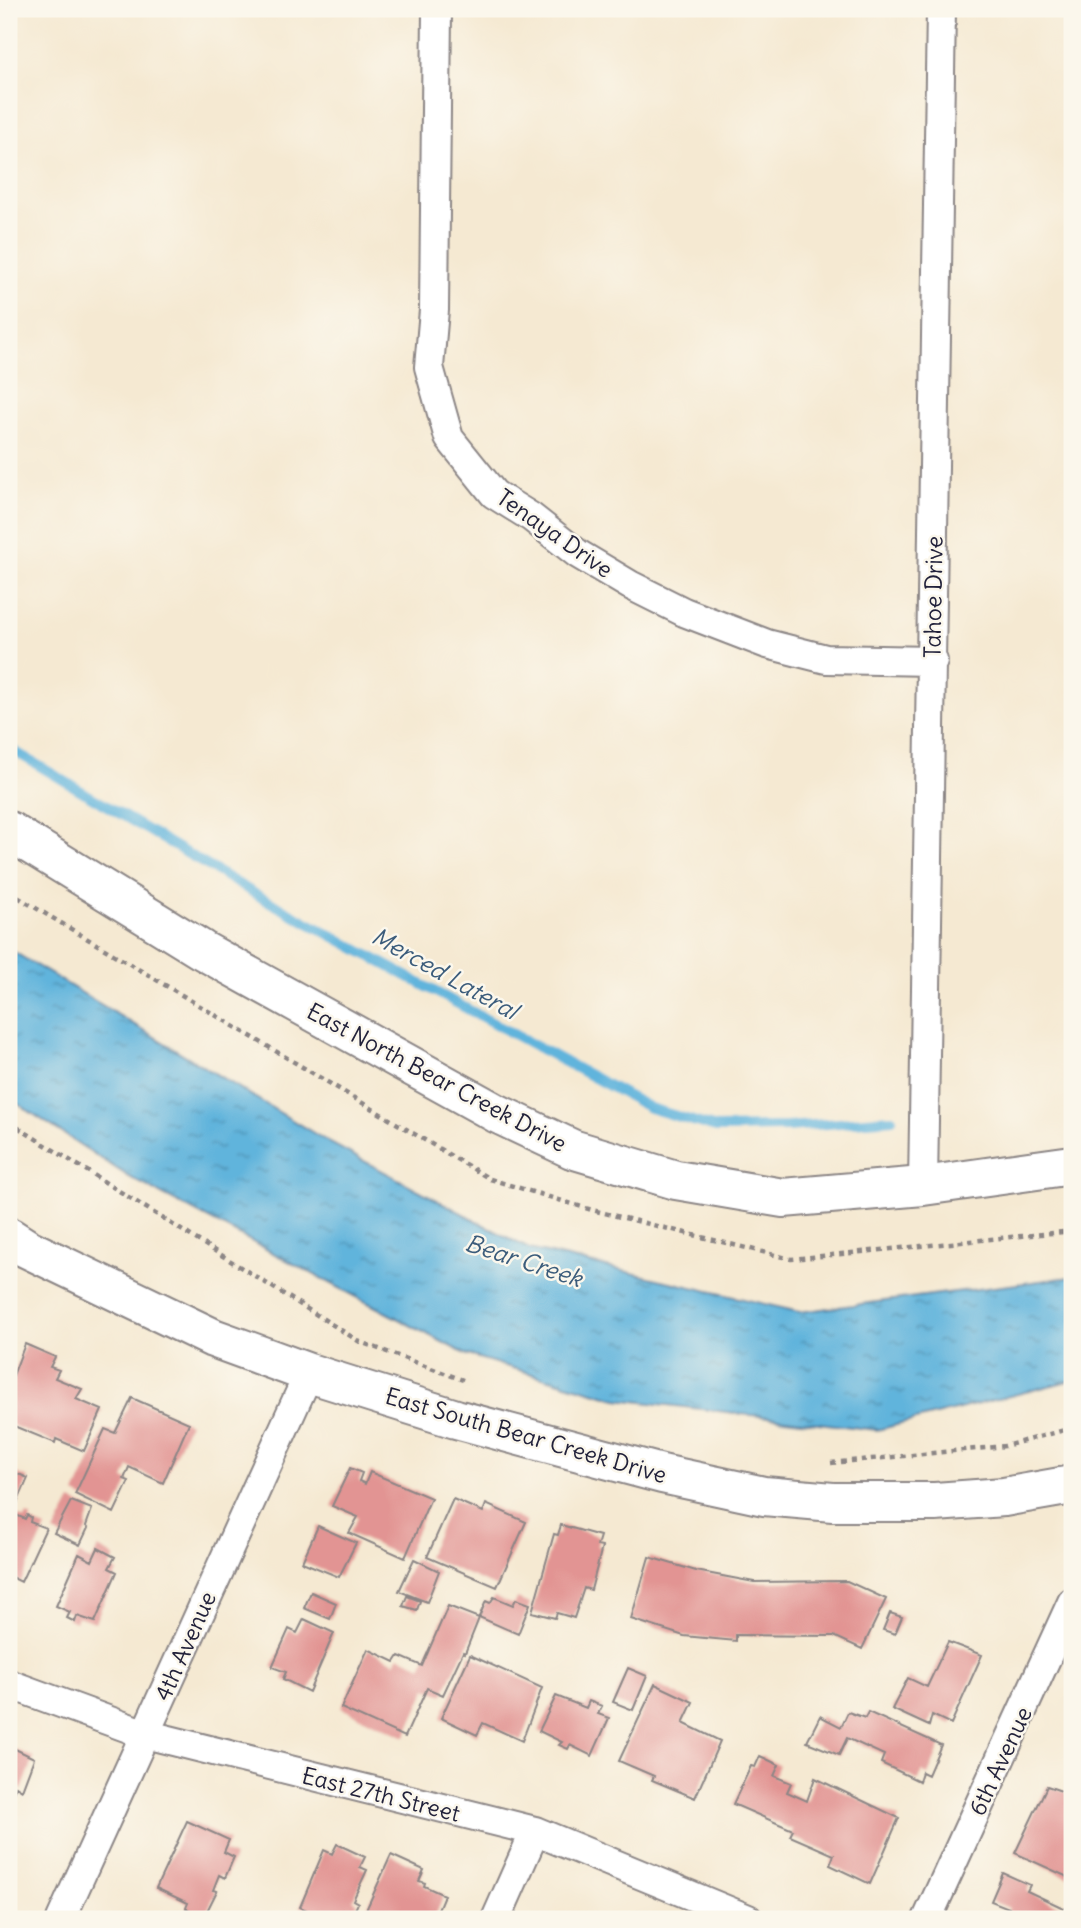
<svg xmlns="http://www.w3.org/2000/svg" width="1081" height="1928" viewBox="0 0 1081 1928" font-family="Delius,sans-serif">
  <defs>
    <pattern id="water-ripples" width="26" height="14" patternUnits="userSpaceOnUse" patternTransform="scale(1.75)"><rect width="26" height="14" fill="#60b4dc"/><path d="M2 4q2-2 4 0t4 0M15 11q2-2 4 0t4 0" fill="none" stroke="#4f92b4"/></pattern>
  </defs>
  <rect width="100%" height="100%" fill="#fbf7ec"/>
  <filter id="ink" filterUnits="userSpaceOnUse"><feTurbulence type="fractalNoise" baseFrequency=".0143" numOctaves="2"/><feDisplacementMap in="SourceGraphic" scale="14" xChannelSelector="R" yChannelSelector="G"/><feConvolveMatrix kernelMatrix="1 2 1 2 8 2 1 2 1" color-interpolation-filters="sRGB"/></filter>
  <filter id="wash" filterUnits="userSpaceOnUse"><feTurbulence type="fractalNoise" baseFrequency=".00686" numOctaves="4" result="noise"/><feDisplacementMap in="SourceGraphic" scale="28" xChannelSelector="R" yChannelSelector="G"/><feGaussianBlur stdDeviation="1.57" result="paint"/><feColorMatrix in="noise" values="0 0 0 0 0 0 0 0 0 0 0 0 0 0 0 0 0 1.4 0 .05"/><feComposite in="paint" operator="in"/></filter>
  <g filter="url(#wash)">
    <rect width="100%" height="100%" fill="#f5e9d2"/>
    <path fill="url(#water-ripples)" stroke="#416b8c" stroke-width="2" d="M9 949 330 1143 529 1249 799 1312 1072 1277V1380L877 1430 617 1399 465 1354 129 1177 9 1098Z"/>
    <g fill="none" stroke-linecap="round" stroke-linejoin="round">
      <path stroke="#60b4dc" stroke-width="10" d="M9 748 257 895 650 1108 716 1128 787 1127 892 1119"/>
    </g>
    <g id="blocks">
      <path fill="#e29493" d="M25 1344 55 1357 50 1367 59 1370 55 1378 82 1389 76 1399 102 1410 84 1451 56 1439 55 1443 9 1424V1386Z
        M132 1398 189 1423 163 1483 129 1467 124 1479 129 1481 114 1513 75 1494 105 1429 115 1433Z
        M350 1468 362 1473 359 1481 365 1484 370 1472 431 1498 405 1558 349 1533 358 1517 332 1506Z
        M9 1470 28 1478 15 1508 9 1505Z
        M453 1499 483 1512 486 1504 526 1522 497 1587 427 1557Z
        M71 1501 92 1509 86 1526 88 1528 80 1545 54 1533Z
        M9 1512 25 1519 27 1515 31 1517 30 1522 46 1528 21 1582 9 1576Z
        M561 1525 600 1536 597 1546 602 1547 591 1590 584 1588 574 1618 557 1613 555 1618 532 1612 554 1534 558 1535Z
        M318 1526 356 1543 339 1577 302 1562Z
        M98 1548 115 1557 109 1568 117 1572 95 1622 77 1616 75 1622 67 1618 70 1612 56 1606 79 1554 92 1561Z
        M649 1557 696 1571 754 1582 847 1581 886 1599 862 1649 834 1636 736 1635V1641L684 1636 631 1619Z
        M414 1559 439 1571 427 1602 399 1591Z
        M311 1592 336 1603 330 1619 304 1608Z
        M407 1596 420 1601 417 1610 403 1606Z
        M494 1597 513 1605 516 1599 530 1604 518 1634 479 1617 486 1601 490 1603Z
        M448 1606 479 1618 465 1653 463 1652 443 1695 427 1688 405 1737 341 1708 368 1649 395 1662 399 1656 422 1666Z
        M890 1613 902 1617 895 1634 883 1630Z
        M304 1619 334 1633 309 1692 283 1679 286 1672 272 1667 289 1629 297 1633Z
        M948 1642 982 1655 951 1724 932 1715 929 1726 892 1709 908 1678 927 1687Z
        M470 1655 542 1688 522 1741 483 1723 477 1735 441 1718Z
        M628 1668 647 1676 633 1710 613 1702Z
        M655 1684 693 1702 683 1723 720 1741 695 1798 652 1780 654 1776 619 1761Z
        M556 1696 586 1708 589 1701 602 1706 598 1714 609 1718 592 1756 570 1745 568 1749 559 1745 562 1742 539 1731Z
        M848 1712 865 1718 868 1712 941 1745 928 1775 922 1772 919 1781 881 1763 884 1755 847 1738 839 1755 807 1742 820 1716 841 1727Z
        M9 1746 34 1758 22 1790 16 1786 9 1802Z
        M760 1756 779 1765 774 1776 791 1783 787 1792 807 1801 815 1778 899 1818 870 1884 830 1865 834 1855 790 1836 793 1830 733 1804 751 1766 755 1767Z
        M1047 1786 1070 1794 1072 1789V1879L1015 1853Z
        M187 1821 229 1840 224 1852 234 1857 225 1878 219 1875 213 1890 217 1891 205 1915 214 1919H201L202 1917 186 1908 188 1903 156 1888Z
        M337 1844 365 1857 360 1867 367 1870 353 1900 358 1903 351 1919H325L300 1907 324 1850 332 1854Z
        M391 1855 424 1870 419 1881 425 1883 424 1886 444 1895 434 1919H362Z
        M1003 1873 1030 1885 1027 1891 1072 1912V1919L1029 1917 1028 1919H1004L1009 1908 991 1901Z"/>
    </g>
  </g>
  <g filter="url(#ink)">
    <use href="#blocks" fill-opacity="0" stroke="#8c8686" stroke-width="2"/>
    <g fill="none" stroke-linecap="round" stroke-linejoin="round">
      <defs>
        <path id="street" d="M437 9 434 310 429 367 449 438 494 494 531 517 578 554 630 585 684 612 767 644 826 659 933 661
          M923 1186 941 9
          M9 1684 145 1734 535 1831 748 1919
          M61 1919 309 1373
          M496 1919 535 1831
          M927 1919 1072 1602"/>
        <path id="secondary" d="M9 831 202 950 496 1113 572 1149 676 1180 783 1198 923 1186 1072 1165
          M9 1237 26 1248 213 1338 309 1373 456 1419 662 1474 764 1496 833 1502H935L1004 1497 1072 1485"/>
      </defs>
      <use href="#street" stroke="#8c8686" stroke-width="32"/>
      <use href="#secondary" stroke="#8c8686" stroke-width="42"/>
      <path stroke="#8c8686" stroke-width="4.5" stroke-dasharray="5 5" stroke-linecap="butt" d="M9 892 490 1179 592 1210 791 1259 1072 1231
        M9 1122 360 1342 463 1380
        M831 1463 1005 1446 1072 1428"/>
      <use href="#street" stroke="#fff" stroke-width="28"/>
      <use href="#secondary" stroke="#fff" stroke-width="38"/>
    </g>
  </g>
  <g text-anchor="middle" dominant-baseline="central" stroke-width="5" stroke-linejoin="round" paint-order="stroke">
    <g font-size="23" fill="#22223b" stroke="#fbf7ec">
      <text transform="translate(555 533) rotate(35)">Tenaya Drive</text>
      <text transform="translate(933 597) rotate(-89)">Tahoe Drive</text>
      <text transform="translate(437 1077) rotate(28)">East North Bear Creek Drive</text>
      <text transform="translate(526 1435) rotate(16)">East South Bear Creek Drive</text>
      <text transform="translate(185 1646) rotate(-66)">4th Avenue</text>
      <text transform="translate(1000 1761) rotate(-65)">6th Avenue</text>
      <text transform="translate(381 1794) rotate(14)">East 27th Street</text>
    </g>
    <g font-size="24" font-style="italic" fill="#3b5c7b" stroke="#fbf7ec">
      <text transform="translate(445 973) rotate(29)">Merced Lateral</text>
      <text transform="translate(524 1260) rotate(18)">Bear Creek</text>
    </g>
  </g>
  <rect width="1081" height="1928" fill="none" stroke="#fbf7ec" stroke-width="35"/>
</svg>
